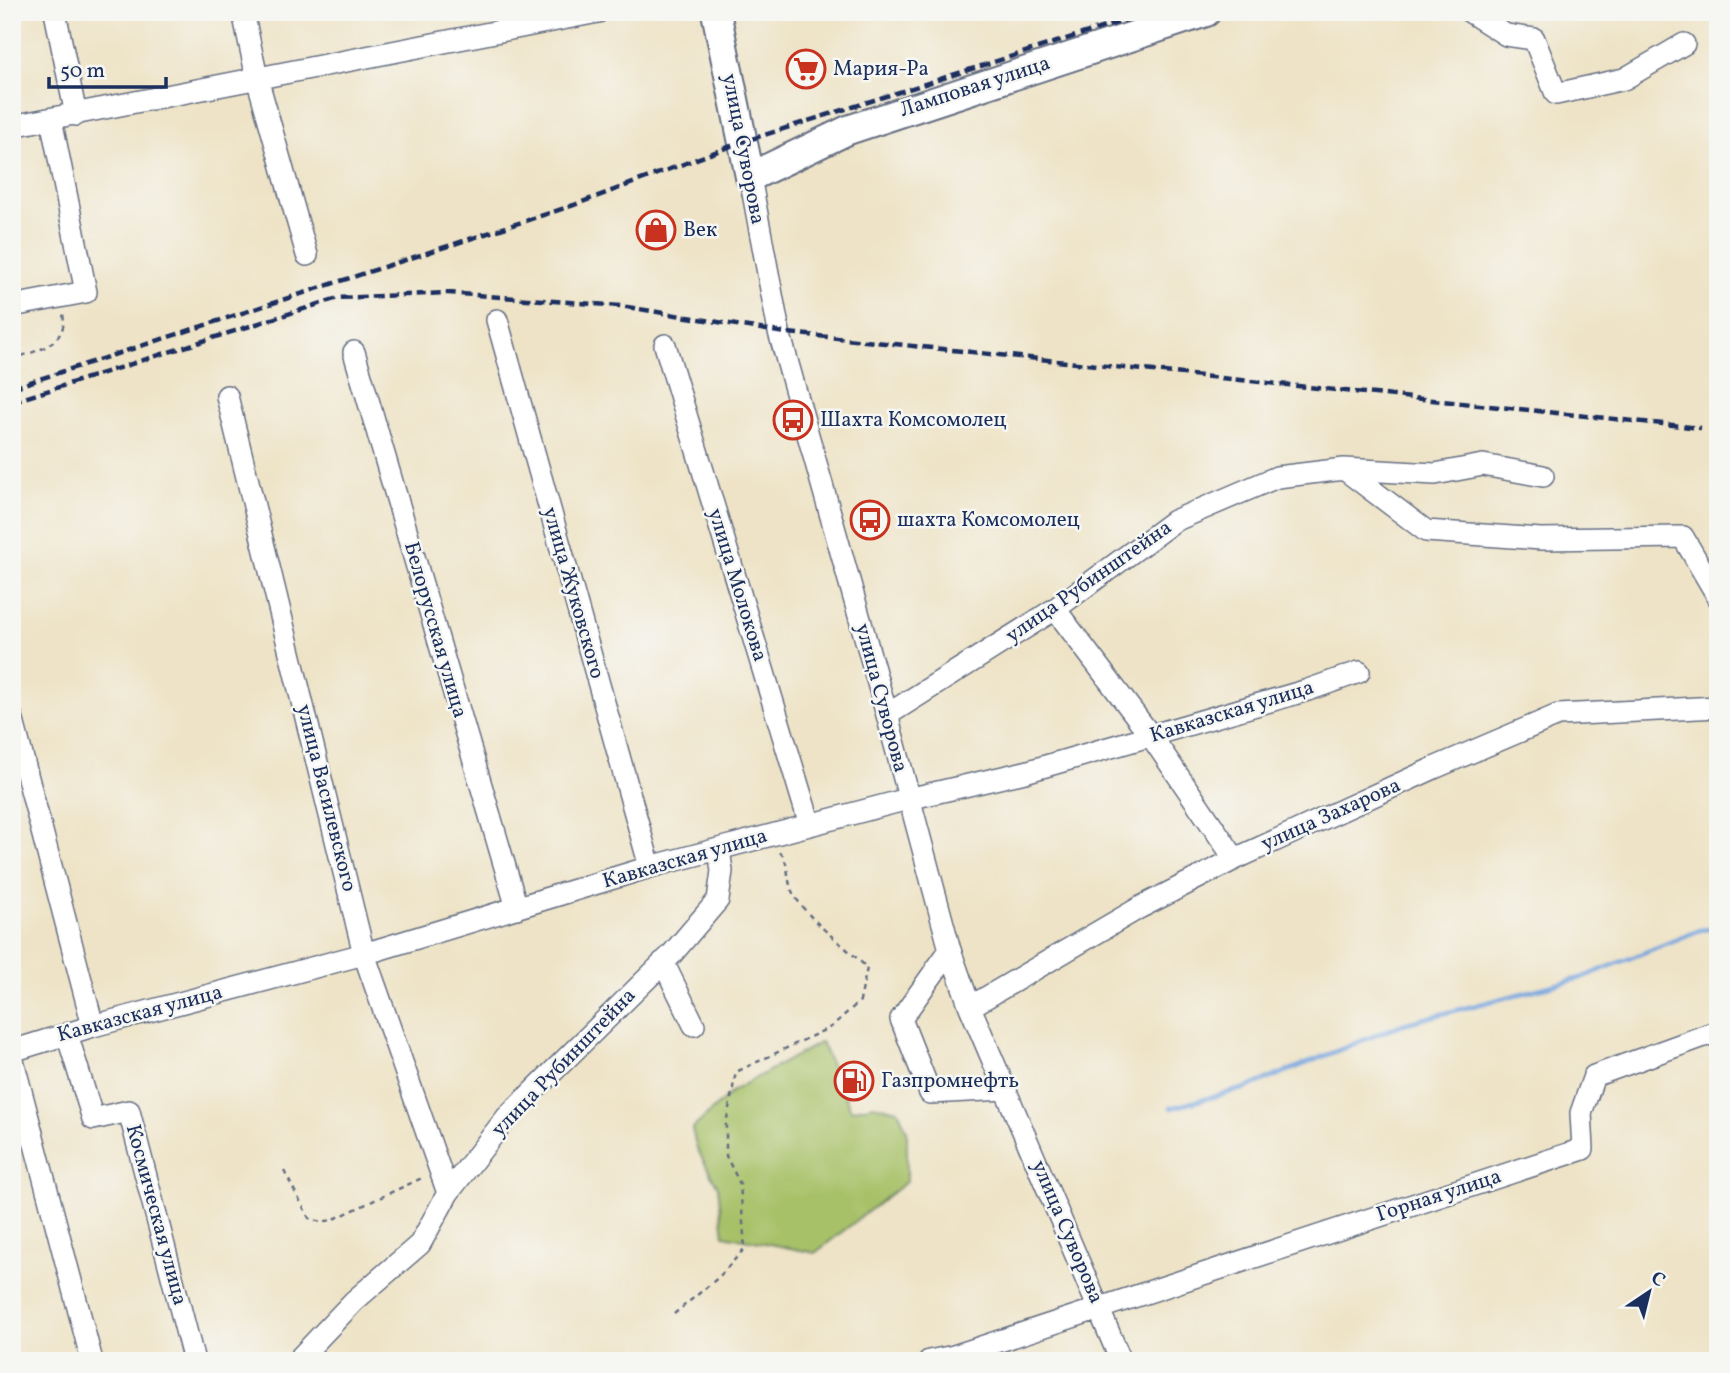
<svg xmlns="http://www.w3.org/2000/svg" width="1730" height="1373" viewBox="0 0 1730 1373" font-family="Vollkorn,serif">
  <rect width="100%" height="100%" fill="#f6f6f2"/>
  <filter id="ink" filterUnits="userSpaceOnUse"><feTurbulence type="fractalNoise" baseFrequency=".0143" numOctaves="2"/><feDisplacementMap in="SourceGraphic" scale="14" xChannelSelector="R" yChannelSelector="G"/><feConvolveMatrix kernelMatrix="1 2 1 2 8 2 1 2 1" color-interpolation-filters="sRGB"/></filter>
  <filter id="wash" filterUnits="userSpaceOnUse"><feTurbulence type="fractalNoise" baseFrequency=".00686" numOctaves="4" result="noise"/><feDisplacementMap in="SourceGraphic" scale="28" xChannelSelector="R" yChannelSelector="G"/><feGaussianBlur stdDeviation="1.57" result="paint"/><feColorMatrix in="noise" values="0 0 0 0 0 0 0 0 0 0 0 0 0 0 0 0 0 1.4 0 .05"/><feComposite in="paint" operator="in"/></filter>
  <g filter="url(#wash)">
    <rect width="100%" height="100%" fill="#eee3c6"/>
    <path fill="#a7c168" stroke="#617863" stroke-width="2" d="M821 1042 851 1110 873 1105 898 1110 907 1131V1181L815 1253 724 1235 718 1187 697 1149 692 1129 734 1090Z"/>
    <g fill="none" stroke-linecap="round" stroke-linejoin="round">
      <path stroke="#75a4de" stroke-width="4.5" d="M1171 1108 1246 1088 1403 1024 1581 978 1700 930 1718 928"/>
    </g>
  </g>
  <g filter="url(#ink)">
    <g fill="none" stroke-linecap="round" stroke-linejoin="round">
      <defs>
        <path id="minor" d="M55 12 76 115
          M243 12 257 78 307 255
          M1470 12 1506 35 1534 39 1556 94 1624 79 1684 44
          M12 126 598 12
          M750 177 779 332 887 715 950 950 970 1007 1121 1361
          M12 306 86 292 51 119
          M497 320 650 867
          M665 345 810 825
          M354 352 517 908
          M227 396 364 954 448 1193
          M1344 469 1426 531 1541 539 1683 537 1718 597
          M1055 609 1151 736 1235 859
          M887 715 1055 609 1174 521 1277 477 1344 469 1435 474 1483 465 1543 476
          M12 717 93 1026
          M950 950 901 1019 930 1093 1005 1089
          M663 962 694 1025
          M970 1007 1139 908 1235 859 1434 768 1558 715 1718 707
          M67 1034 93 1119 129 1111 194 1361
          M12 1051 93 1026 364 954 650 867 908 799 1025 772 1308 690 1359 672
          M12 1057 92 1361
          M297 1361 354 1301 420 1244 448 1193 507 1117 672 954 718 900 722 871 719 849
          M929 1361 954 1356 1583 1149 1581 1113 1594 1076 1718 1031"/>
        <path id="major" d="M716 12 750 177 848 130 1206 12"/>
      </defs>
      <use href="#minor" stroke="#656e82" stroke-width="24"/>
      <use href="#major" stroke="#656e82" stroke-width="32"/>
      <path stroke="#656e82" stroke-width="2.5" stroke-dasharray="5 5" stroke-linecap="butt" d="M12 358C34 353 69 344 63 314
        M284 1171 309 1218 321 1222 332 1220 424 1177
        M674 1314 719 1277 745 1248 740 1184 726 1156V1124L736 1072 831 1027 860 1001 867 968C844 944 810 923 793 893 786 880 790 863 780 852"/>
      <use href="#minor" stroke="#fff" stroke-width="21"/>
      <use href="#major" stroke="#fff" stroke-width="28"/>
      <path stroke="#1b2f5e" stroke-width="4.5" stroke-dasharray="10 5" stroke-linecap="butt" d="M12 388 574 205 742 142 1151 12
        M12 402 338 298 448 293 621 306 779 332 1701 428"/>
    </g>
  </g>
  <defs>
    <symbol id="supermarket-ring" viewBox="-11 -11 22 22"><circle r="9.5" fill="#f6f6f2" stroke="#c8321e" stroke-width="1.5"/><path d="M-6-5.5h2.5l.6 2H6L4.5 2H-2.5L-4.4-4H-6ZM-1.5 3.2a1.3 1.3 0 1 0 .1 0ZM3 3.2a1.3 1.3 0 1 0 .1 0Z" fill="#c8321e"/></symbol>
    <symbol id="shop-ring" viewBox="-11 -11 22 22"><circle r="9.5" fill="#f6f6f2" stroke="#c8321e" stroke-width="1.5"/><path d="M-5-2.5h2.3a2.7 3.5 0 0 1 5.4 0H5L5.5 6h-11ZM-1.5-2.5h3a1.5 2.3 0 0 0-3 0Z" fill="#c8321e"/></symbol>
    <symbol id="bus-ring" viewBox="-11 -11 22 22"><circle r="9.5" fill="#f6f6f2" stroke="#c8321e" stroke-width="1.5"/><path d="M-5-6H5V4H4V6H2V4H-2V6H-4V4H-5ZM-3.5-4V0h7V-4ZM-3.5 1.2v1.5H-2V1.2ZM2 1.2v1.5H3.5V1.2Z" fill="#c8321e"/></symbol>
    <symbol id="fuel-ring" viewBox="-11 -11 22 22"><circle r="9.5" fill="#f6f6f2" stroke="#c8321e" stroke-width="1.5"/><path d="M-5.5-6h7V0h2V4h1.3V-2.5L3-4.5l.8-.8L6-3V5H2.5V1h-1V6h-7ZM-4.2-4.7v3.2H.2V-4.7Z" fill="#c8321e"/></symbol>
  </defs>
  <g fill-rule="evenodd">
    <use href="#supermarket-ring" x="784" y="47" width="44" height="44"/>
    <use href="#shop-ring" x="634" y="208" width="44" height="44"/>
    <use href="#bus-ring" x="771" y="398" width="44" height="44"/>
    <use href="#bus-ring" x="848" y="498" width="44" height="44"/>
    <use href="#fuel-ring" x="832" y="1059" width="44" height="44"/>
  </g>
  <g text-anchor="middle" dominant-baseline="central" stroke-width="5" stroke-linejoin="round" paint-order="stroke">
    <g font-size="21" fill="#1b2f5e" stroke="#f6f6f2" text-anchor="start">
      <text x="833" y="69">Мария-Ра</text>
      <text x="683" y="230">Век</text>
      <text x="820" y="420">Шахта Комсомолец</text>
      <text x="897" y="520">шахта Комсомолец</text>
      <text x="881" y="1081">Газпромнефть</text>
    </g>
    <g font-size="21" fill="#1b2f5e" stroke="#f6f6f2">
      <text transform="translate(975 87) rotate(-18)">Ламповая улица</text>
      <text transform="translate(743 149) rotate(79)">улица Суворова</text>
      <text transform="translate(1089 582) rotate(-35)">улица Рубинштейна</text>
      <text transform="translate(737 585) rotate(73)">улица Молокова</text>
      <text transform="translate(573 593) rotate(74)">улица Жуковского</text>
      <text transform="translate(435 630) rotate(74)">Белорусская улица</text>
      <text transform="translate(881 698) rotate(75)">улица Суворова</text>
      <text transform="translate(1232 712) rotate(-17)">Кавказская улица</text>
      <text transform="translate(326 798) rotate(76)">улица Василевского</text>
      <text transform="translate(1331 815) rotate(-24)">улица Захарова</text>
      <text transform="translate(685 859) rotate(-16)">Кавказская улица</text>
      <text transform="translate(140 1014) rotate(-15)">Кавказская улица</text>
      <text transform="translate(564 1063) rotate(-46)">улица Рубинштейна</text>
      <text transform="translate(1439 1196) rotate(-18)">Горная улица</text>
      <text transform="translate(156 1215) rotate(75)">Космическая улица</text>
      <text transform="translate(1067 1232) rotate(67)">улица Суворова</text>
    </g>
  </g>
  <rect width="1730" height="1373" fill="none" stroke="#f6f6f2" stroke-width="42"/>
  <g transform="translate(1649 1292) rotate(35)" stroke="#f6f6f2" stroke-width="5" paint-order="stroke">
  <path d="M0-5L12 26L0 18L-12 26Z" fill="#1b2f5e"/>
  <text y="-10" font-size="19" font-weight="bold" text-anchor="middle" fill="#1b2f5e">С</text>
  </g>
  <path d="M49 77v10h117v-10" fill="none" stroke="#1b2f5e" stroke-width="3.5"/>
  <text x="60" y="77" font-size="21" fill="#1b2f5e" stroke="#f6f6f2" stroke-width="5" paint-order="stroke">50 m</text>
</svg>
